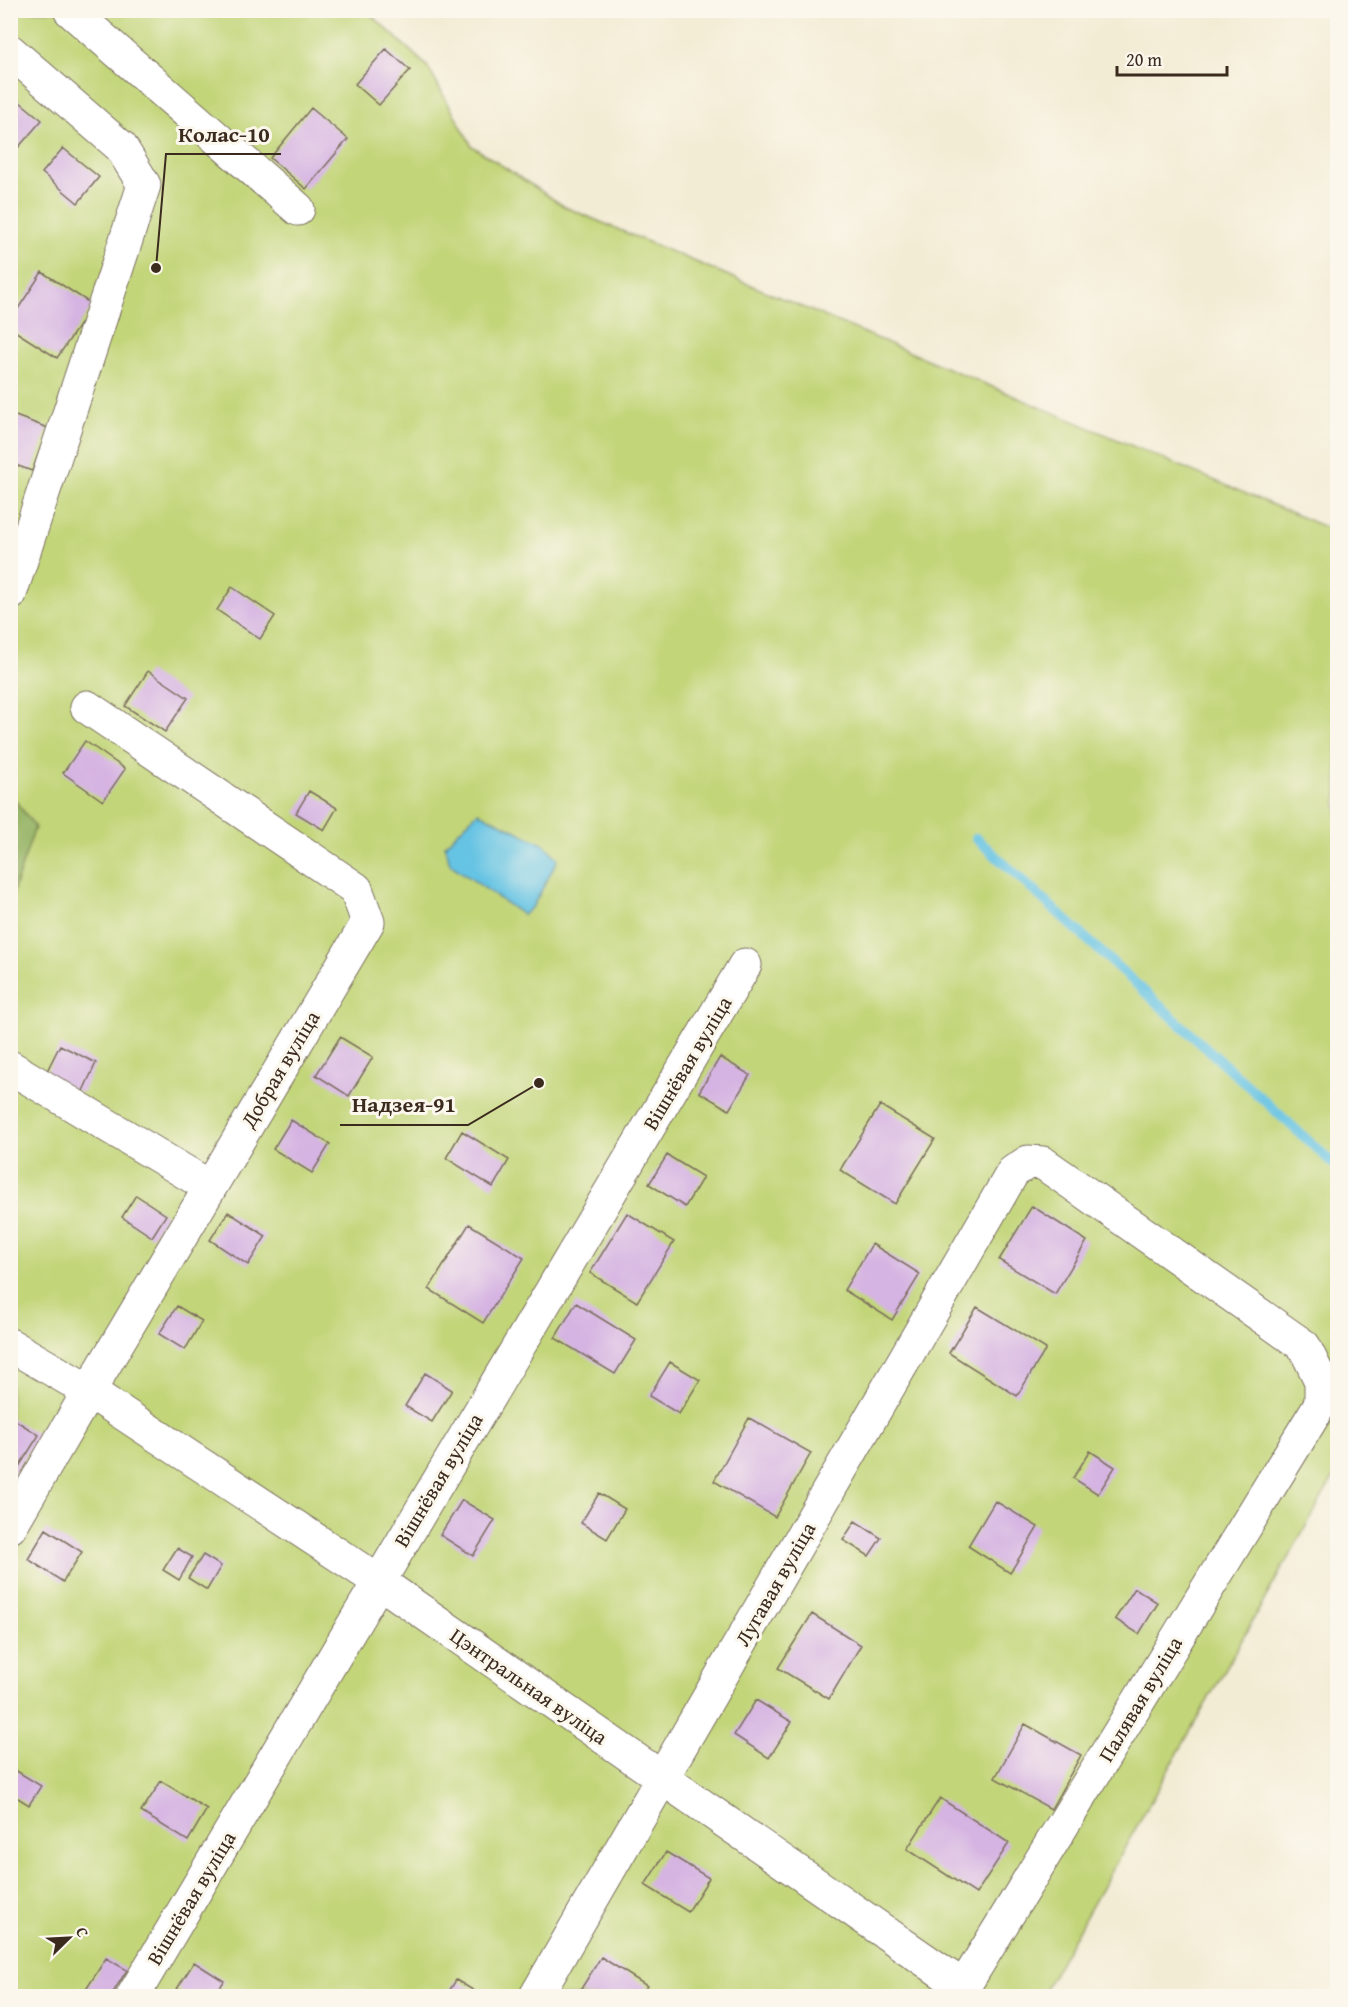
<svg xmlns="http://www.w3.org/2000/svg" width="1348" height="2007" viewBox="0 0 1348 2007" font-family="'Gentium Book Plus',serif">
  <rect width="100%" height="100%" fill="#fbf7ec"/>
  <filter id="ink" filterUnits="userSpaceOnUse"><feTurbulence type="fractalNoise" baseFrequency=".0167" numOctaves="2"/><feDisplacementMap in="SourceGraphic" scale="12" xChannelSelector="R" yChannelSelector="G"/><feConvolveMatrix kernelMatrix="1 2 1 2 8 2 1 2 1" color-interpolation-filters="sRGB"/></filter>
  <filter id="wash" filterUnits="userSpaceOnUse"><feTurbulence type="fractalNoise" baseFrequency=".008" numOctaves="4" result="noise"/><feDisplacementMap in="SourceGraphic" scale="24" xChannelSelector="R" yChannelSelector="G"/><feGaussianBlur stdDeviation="1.35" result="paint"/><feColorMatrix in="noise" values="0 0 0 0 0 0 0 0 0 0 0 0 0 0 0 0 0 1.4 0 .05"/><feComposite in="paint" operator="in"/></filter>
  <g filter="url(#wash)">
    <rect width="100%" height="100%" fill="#f3ecd5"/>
    <path fill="#c2d579" stroke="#7e804c" stroke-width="1.5" d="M11 11H367L427 66 472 146 565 207 1337 532V1471L1041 1996H11L10 898 35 827 11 795Z"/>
    <path fill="#99b669" stroke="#6a7044" stroke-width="1.5" d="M11 795 35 827 11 898Z"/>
    <path fill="#65c3e3" stroke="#507680" stroke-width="1.5" d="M478 812 545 845 558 859 533 906 523 915 450 864 445 845Z"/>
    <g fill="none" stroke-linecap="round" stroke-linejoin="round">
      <path stroke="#65c3e3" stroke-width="10" d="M976 838 1338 1168"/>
    </g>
    <g id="blocks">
      <path fill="#d5b3e2" d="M386 49 410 70 379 105 355 84Z
        M10 94 42 120 10 157Z
        M311 108 348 139 306 189 270 158Z
        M63 148 99 177 78 203 42 173Z
        M42 272 93 305 57 358 10 328V321Z
        M10 414 48 428 32 471 10 463Z
        M232 587 275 616 260 639 217 610Z
        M148 671 188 698 165 732 125 706Z
        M85 741 125 769 103 801 63 773Z
        M309 791 337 808 324 830 296 813Z
        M340 1037 373 1057 349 1096 316 1075Z
        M60 1045 96 1063 82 1093 45 1075Z
        M720 1057 750 1075 729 1110 699 1092Z
        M880 1105 935 1139 895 1204 840 1170Z
        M291 1120 330 1144 312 1173 273 1149Z
        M462 1131 509 1160 493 1187 446 1158Z
        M667 1155 703 1177 685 1207 649 1184Z
        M136 1195 166 1215 152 1237 122 1217Z
        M1032 1206 1087 1241 1055 1294 999 1260Z
        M228 1212 266 1236 248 1265 210 1240Z
        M627 1213 674 1242 637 1302 590 1273Z
        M469 1224 524 1258 483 1323 429 1289Z
        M872 1244 920 1274 892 1320 844 1290Z
        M576 1303 636 1340 615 1374 555 1338Z
        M177 1306 202 1321 185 1350 159 1334Z
        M977 1307 1046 1349 1017 1396 949 1353Z
        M670 1362 700 1380 679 1414 649 1396Z
        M425 1373 452 1390 432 1422 405 1406Z
        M10 1417 39 1435 10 1481Z
        M749 1418 811 1453 775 1517 714 1481Z
        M1090 1451 1115 1467 1098 1494 1073 1478Z
        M599 1493 625 1509 607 1539 581 1523Z
        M462 1500 495 1520 473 1556 440 1535Z
        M995 1501 1038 1527 1010 1573 968 1546Z
        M855 1521 881 1538 869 1556 843 1540Z
        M46 1529 82 1552 63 1582 28 1559Z
        M177 1548 192 1557 179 1580 163 1570Z
        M203 1555 221 1566 207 1590 188 1578Z
        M1135 1588 1158 1603 1139 1634 1115 1619Z
        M812 1614 861 1645 829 1699 778 1668Z
        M756 1700 792 1722 769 1758 734 1735Z
        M1025 1724 1081 1755 1051 1809 995 1778Z
        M15 1770 41 1786 29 1805 10 1793V1776Z
        M161 1781 207 1809 188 1841 141 1812Z
        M940 1798 1009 1843 976 1894 907 1849Z
        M666 1852 709 1878 688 1912 645 1885Z
        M601 1957 647 1986 641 1996H587L579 1992Z
        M106 1958 127 1970 111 1996H82Z
        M194 1962 224 1981 215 1996H189L177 1989Z
        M456 1980 483 1996H446Z"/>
    </g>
  </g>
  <g filter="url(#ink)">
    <use href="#blocks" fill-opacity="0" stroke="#7b6e5e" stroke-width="1.5"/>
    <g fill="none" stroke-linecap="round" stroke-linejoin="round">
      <defs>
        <path id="minor" d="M70 10 298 209
          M10 51 121 147 144 185 10 594
          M10 1067 210 1187
          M10 1345 89 1391 378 1581 964 1987
          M10 1527 89 1391 368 922 356 889 87 707
          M133 1996 745 965
          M536 1996 1013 1172 1028 1162 1043 1163 1304 1346 1321 1381V1403L958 1996"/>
      </defs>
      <use href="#minor" stroke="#7b6e5e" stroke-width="35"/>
      <use href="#minor" stroke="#fff" stroke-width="33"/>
    </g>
  </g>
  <g text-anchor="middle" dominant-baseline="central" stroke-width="6" stroke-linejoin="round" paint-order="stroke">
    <g font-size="21" fill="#3b2a1e" stroke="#fbf7ec">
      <text transform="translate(687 1063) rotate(-59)">Вішнёвая вуліца</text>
      <text transform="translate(280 1069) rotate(-59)">Добрая вуліца</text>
      <text transform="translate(438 1480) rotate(-59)">Вішнёвая вуліца</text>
      <text transform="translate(775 1584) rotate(-60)">Лугавая вуліца</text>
      <text transform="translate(529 1686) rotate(35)">Цэнтральная вуліца</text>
      <text transform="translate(1140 1699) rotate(-59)">Палявая вуліца</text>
      <text transform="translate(191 1898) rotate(-59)">Вішнёвая вуліца</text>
    </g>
  </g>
  <path fill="none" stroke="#3b2a1e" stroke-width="2" d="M156 268L166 154H281M539 1083L468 1125H340"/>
  <g fill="#3b2a1e" stroke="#fbf7ec" stroke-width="2">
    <circle cx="156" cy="268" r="6"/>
    <circle cx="539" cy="1083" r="6"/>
  </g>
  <g font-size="22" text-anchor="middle" font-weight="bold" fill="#3b2a1e" stroke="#fbf7ec" stroke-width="6" stroke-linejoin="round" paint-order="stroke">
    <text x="224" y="142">Колас-10</text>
    <text x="404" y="1112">Надзея-91</text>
  </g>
  <rect width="1348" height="2007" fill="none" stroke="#fbf7ec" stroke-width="36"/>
  <g transform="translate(69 1938) rotate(66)" stroke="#fbf7ec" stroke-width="4.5" paint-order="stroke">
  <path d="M0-4.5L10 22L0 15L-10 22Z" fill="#3b2a1e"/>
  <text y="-9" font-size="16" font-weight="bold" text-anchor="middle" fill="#3b2a1e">С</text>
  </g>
  <path d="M1117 66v9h110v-9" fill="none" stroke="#3b2a1e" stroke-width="3"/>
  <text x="1126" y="66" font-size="18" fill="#3b2a1e" stroke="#fbf7ec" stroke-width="4.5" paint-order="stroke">20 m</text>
</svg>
